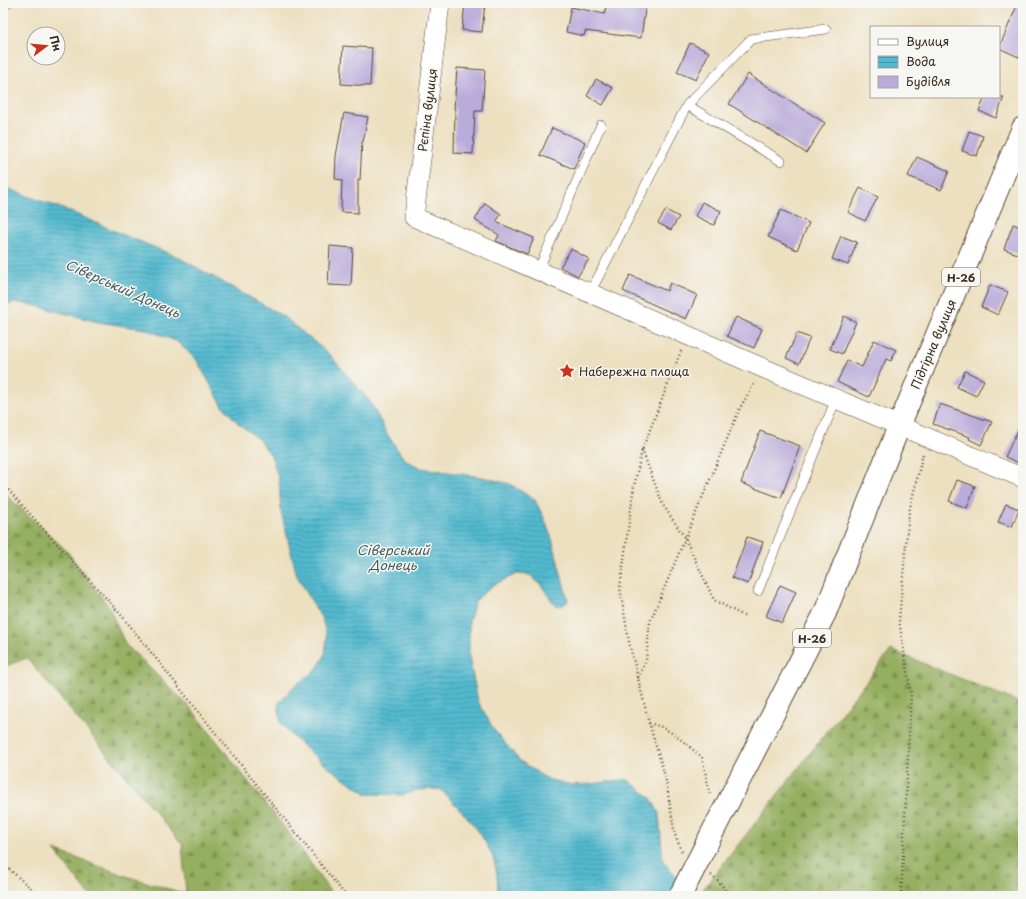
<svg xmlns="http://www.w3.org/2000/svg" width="1026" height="899" viewBox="0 0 1026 899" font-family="'Playpen Sans',sans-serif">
  <defs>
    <pattern id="forest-firs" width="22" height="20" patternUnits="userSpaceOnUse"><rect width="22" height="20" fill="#95af60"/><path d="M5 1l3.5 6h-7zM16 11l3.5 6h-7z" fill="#7b8f4f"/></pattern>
    <pattern id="water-rules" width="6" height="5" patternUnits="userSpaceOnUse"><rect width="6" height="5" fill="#52bad0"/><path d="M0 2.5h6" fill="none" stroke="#4597a8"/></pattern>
  </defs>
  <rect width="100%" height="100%" fill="#f6f6f2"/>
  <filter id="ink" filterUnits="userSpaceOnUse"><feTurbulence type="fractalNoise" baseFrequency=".025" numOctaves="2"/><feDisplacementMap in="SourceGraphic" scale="8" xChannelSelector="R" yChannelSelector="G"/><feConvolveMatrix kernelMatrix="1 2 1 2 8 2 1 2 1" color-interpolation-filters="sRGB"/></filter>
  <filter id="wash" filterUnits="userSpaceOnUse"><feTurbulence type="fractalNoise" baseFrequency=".012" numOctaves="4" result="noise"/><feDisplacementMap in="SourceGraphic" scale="16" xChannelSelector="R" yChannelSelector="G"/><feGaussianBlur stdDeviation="0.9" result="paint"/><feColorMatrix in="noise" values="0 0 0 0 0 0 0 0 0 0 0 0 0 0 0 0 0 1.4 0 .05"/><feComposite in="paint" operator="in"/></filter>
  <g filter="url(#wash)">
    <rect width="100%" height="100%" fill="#ede0c0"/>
    <path fill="url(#forest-firs)" stroke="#686c3f" d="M3 3H15L3 15Z
      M3 492 66 550 109 607 125 644 190 707 299 846 333 896H90L54 850 129 877 186 894 182 844 27 658 3 667Z
      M891 650 1023 704V896H698Z"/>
    <path fill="url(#water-rules)" stroke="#467277" d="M3 187 69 211 117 232 178 257 283 316 330 355 371 403 387 434 404 459 421 468 482 477 510 484 535 500 544 518 553 542 568 601 562 606 555 605 541 585 530 575 517 574 493 585 475 601 469 622V657L478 701 494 730 520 761 547 779 572 785 593 784 627 779 651 798 659 813 663 861 694 896H498C498 881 497 865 490 851 479 827 458 807 440 789L417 790 402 795 367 794 329 768 294 738 281 723 278 704 293 687 316 670 325 655 327 637 322 619 297 576 281 512 279 480 271 455 258 439 238 423 222 405 196 359 176 341 145 329 98 322 33 305 14 302 3 308Z"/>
    <g id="blocks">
      <path fill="#b9abda" d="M465 3H485L482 32 462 30Z
        M606 3H646L641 38 585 31 584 36 566 32 571 7 605 14Z
        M1018 3H1023V59L999 48Z
        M690 43 709 52 696 80 677 72Z
        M343 46 372 48 370 86 341 84Z
        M457 68 485 70 482 111H475L473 154 454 153 455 109H454Z
        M748 74 825 123 806 153 729 104Z
        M596 79 613 88 603 105 587 96Z
        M985 97H1004L996 118 979 111Z
        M344 113 368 117 363 142H362L360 180H358V213L341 212 342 180 335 179 336 156Z
        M552 128 585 142 574 169 540 155Z
        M969 131 983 136 977 156 962 151Z
        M917 157 949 171 941 190 908 176Z
        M860 188 878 197 865 221 848 212Z
        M702 202 721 211 714 225 695 216Z
        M485 203 501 214 496 222 534 238 527 254 496 241 499 235 475 220Z
        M666 210 679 217 671 230 658 223Z
        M781 210 809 223 797 250 768 237Z
        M1013 224 1023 228V256L1004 249Z
        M841 236 857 242 848 265 832 259Z
        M330 246 353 248 351 286 328 285Z
        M571 249 589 259 578 276 560 267Z
        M630 275 667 291 670 283 697 295 686 319 623 291Z
        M990 285 1008 292 998 315 981 307Z
        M844 316 856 322 842 354 830 349Z
        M736 317 762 329 754 348 727 336Z
        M797 333 810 338 799 364 786 358Z
        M874 340 896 350 891 361 886 359 869 397 837 382 847 361 862 367Z
        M965 371 984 380 976 396 957 387Z
        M940 404 992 422 981 445 969 439 970 437 933 424Z
        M1023 419V465L1005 457Z
        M760 431 800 446 781 498 741 483Z
        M957 480 975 486 967 508 949 501Z
        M1006 504 1019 509 1012 527 998 522Z
        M747 537 763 542 748 584 732 578Z
        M780 585 796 592 782 623 766 616Z"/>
    </g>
  </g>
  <g filter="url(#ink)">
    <use href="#blocks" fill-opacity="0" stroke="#564536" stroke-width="1"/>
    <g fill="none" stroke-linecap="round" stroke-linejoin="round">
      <defs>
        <path id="lane" d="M687 105 781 161
          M538 271 601 125
          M590 293 687 105 751 39 826 29
          M758 591 836 399"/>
        <path id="street" d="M440 3 414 217 763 368 1023 478"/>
        <path id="primary" d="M707 843 825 613 899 426 1023 128"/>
      </defs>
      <use href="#lane" stroke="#564536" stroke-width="10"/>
      <use href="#street" stroke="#564536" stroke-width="20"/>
      <use href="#primary" stroke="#564536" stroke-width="24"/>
      <path stroke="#564536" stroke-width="2.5" stroke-dasharray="1 3" stroke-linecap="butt" d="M681 351 642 450 634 486 620 588 629 642 649 723 665 776 675 835 682 852
        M642 450 663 505 685 538 714 600 744 616
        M3 484 122 616 346 896
        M638 678 646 660 650 622 740 408 755 382
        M649 723 662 727 675 735 702 757 710 794
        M3 864 40 896
        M711 875 719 881 729 896
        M901 896 911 695 899 620 909 512 923 454"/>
      <use href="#lane" stroke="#fff" stroke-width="9"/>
      <use href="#street" stroke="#fff" stroke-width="19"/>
      <use href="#primary" stroke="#fff" stroke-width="22"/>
      <defs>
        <path id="primary-bridge" d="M680 896 707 843"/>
      </defs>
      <use href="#primary-bridge" stroke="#564536" stroke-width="24" stroke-linecap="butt"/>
      <use href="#primary-bridge" stroke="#fff" stroke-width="22"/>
    </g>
  </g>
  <defs>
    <symbol id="sight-bare" viewBox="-9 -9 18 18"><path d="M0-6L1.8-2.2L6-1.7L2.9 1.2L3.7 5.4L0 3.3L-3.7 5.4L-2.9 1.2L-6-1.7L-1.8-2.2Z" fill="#c8321e" stroke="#f6f6f2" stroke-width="2.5" paint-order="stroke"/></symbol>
  </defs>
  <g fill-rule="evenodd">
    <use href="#sight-bare" x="556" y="360" width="22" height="22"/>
  </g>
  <g text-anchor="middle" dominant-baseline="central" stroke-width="3" stroke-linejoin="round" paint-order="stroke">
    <g fill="#f6f6f2" stroke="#73675e" stroke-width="1">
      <rect x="942" y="268" width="38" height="18" rx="3"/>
      <rect x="793" y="629" width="38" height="18" rx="3"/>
    </g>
    <g font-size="11" font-weight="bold" fill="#3b2a1e">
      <text x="961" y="277">Н-26</text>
      <text x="812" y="638">Н-26</text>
    </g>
    <g font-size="12" fill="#3b2a1e" stroke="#f6f6f2">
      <text transform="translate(427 110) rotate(-83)">Рєпіна вулиця</text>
      <text transform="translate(933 344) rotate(-67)">Підгірна вулиця</text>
    </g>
    <g font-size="12" fill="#3b2a1e" stroke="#f6f6f2" text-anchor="start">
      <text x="579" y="371">Набережна площа</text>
    </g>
    <g font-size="13" font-style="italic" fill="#435c5c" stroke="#f6f6f2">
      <text transform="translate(123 288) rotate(24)">Сіверський Донець</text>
      <text x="393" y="549">Сіверський<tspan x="393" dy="15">Донець</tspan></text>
    </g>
  </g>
  <rect width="1026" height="899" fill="none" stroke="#f6f6f2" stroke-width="16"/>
  <rect x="870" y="26" width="130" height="72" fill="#f6f6f2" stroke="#aba49d"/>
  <rect x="878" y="39" width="20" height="6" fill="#ffffff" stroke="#aba49d"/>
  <text x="906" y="46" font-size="12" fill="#3b2a1e">Вулиця</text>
  <rect x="878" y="56" width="20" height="12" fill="url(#water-rules)" stroke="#aba49d"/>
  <text x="906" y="66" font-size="12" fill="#3b2a1e">Вода</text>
  <rect x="878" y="76" width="20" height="12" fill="#b9abda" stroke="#aba49d"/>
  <text x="906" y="86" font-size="12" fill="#3b2a1e">Будівля</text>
  <g transform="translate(46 46) rotate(74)"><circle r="19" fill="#f6f6f2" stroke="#aba49d"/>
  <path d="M0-3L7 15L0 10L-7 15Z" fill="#c8321e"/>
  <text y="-6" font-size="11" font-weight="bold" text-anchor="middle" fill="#3b2a1e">Пн</text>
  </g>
</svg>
